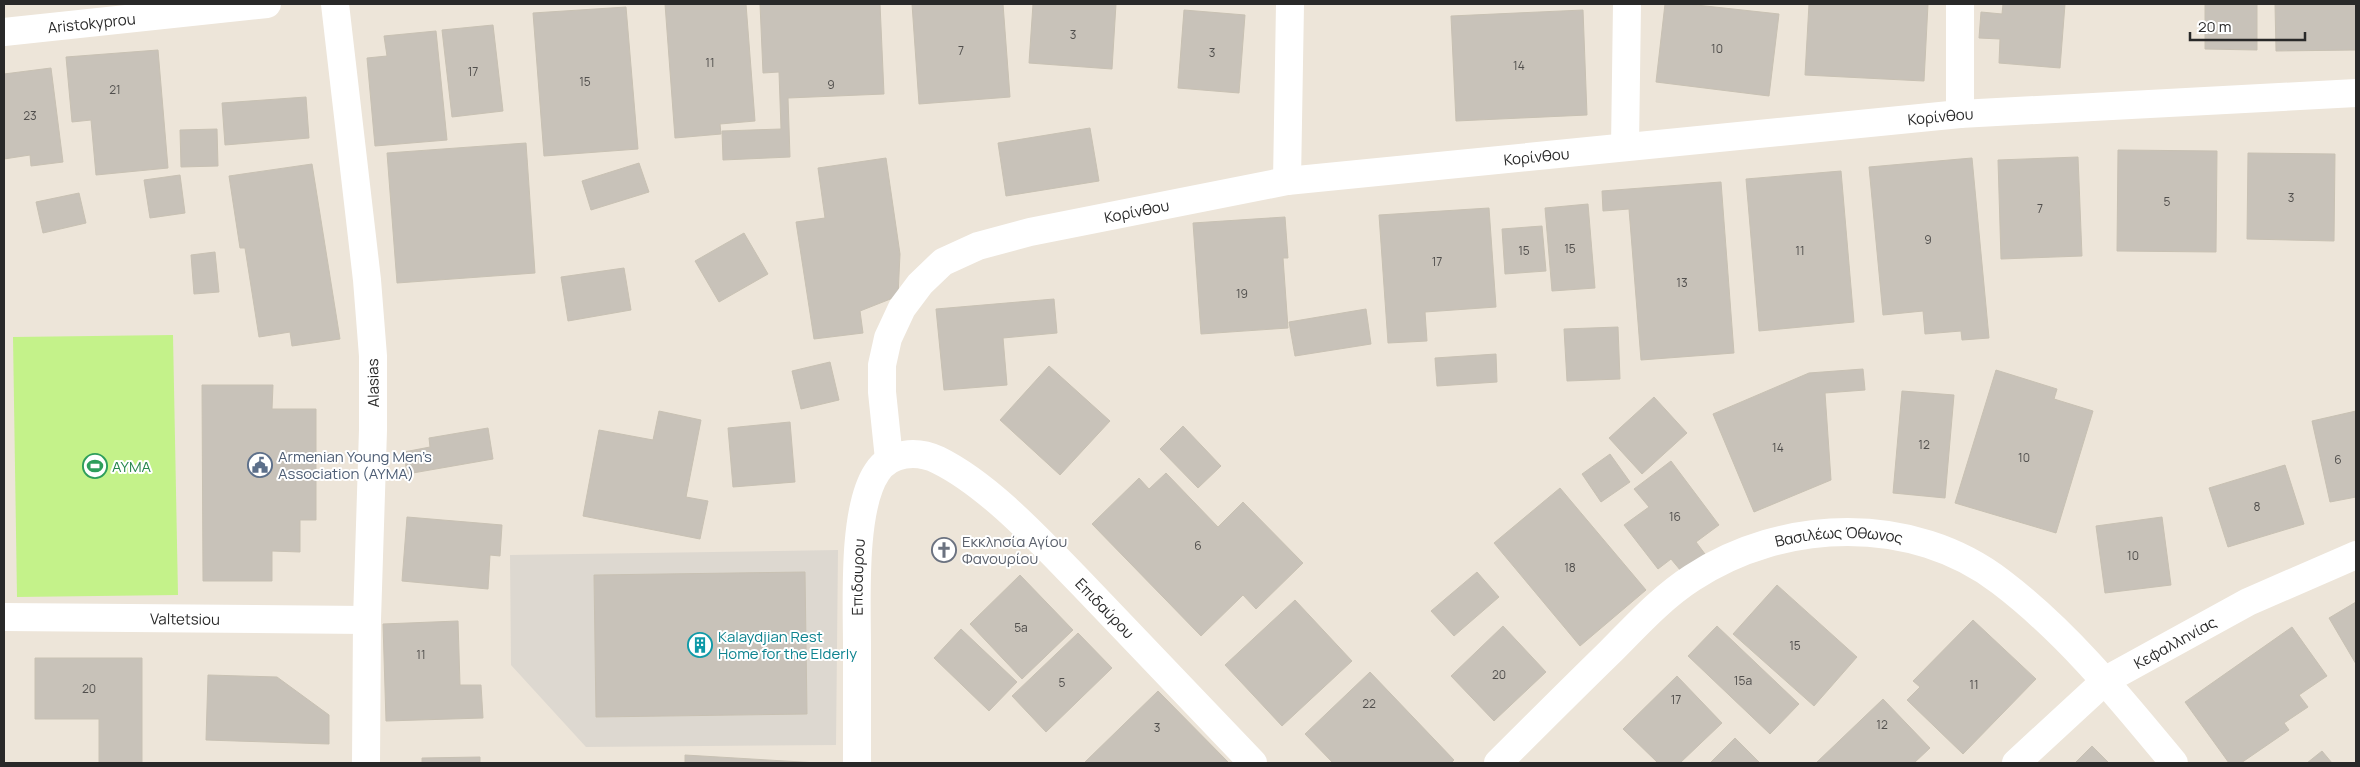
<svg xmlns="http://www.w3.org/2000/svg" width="2360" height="767" viewBox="0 0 2360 767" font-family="Manrope,sans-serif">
  <rect width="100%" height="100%" fill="#ede5d9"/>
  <path fill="#c4f28a" d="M173 335 178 595 17 597 13 337Z"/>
  <path fill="#ddd8d0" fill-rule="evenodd" d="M838 550 836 745 586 747 511 665 510 555ZM804 573 596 717 594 575Z"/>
  <path fill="#c8c2b9" stroke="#c8c1b3" d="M665 4H746L755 121 720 124 721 134 675 138Z
    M760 4H880L884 94 788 98 790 157 723 160 722 131 781 129 779 72 763 73Z
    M912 4H1003L1010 97 919 104Z
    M1033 4H1116L1112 69 1029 63Z
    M1665 4H1687L1779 14 1769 96 1656 82Z
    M1809 4H1928L1924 81 1805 75Z
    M2003 4H2065L2060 68 1999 63 2000 39 1979 38 1981 12 2002 14Z
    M2205 4H2257V50L2205 49Z
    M2275 4H2356V50L2276 51Z
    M626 7 638 149 544 156 533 13Z
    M1184 10 1245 15 1239 93 1178 88Z
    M1583 10 1587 115 1456 121 1451 16Z
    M493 25 503 111 452 117 442 30Z
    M436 31 447 140 375 146 367 58 387 56 384 36Z
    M158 50 168 168 96 175 91 120 72 122 66 57Z
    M51 68 63 162 31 166 30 155 4 159V74Z
    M306 97 309 138 225 145 222 103Z
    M1090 128 1099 181 1006 196 998 143Z
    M217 129 218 166 181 167 180 130Z
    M526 143 535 273 397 283 387 153Z
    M2118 150 2217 151 2216 252 2117 251Z
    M2248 153 2335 154 2334 241 2247 239Z
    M2078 157 2082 256 2001 259 1998 160Z
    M886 158 900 254 898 296 860 311 863 333 814 339 796 222 825 218 818 168Z
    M1972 158 1989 338 1962 340 1961 331 1925 334 1923 311 1883 315 1869 167Z
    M639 163 649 192 591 210 582 181Z
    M312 164 340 339 292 346 290 332 259 337 245 248H240L229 176Z
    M1841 171 1854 322 1759 331 1746 179Z
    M180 175 185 213 150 218 144 180Z
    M1721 182 1734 353 1641 360 1629 209 1603 211 1602 191Z
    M79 193 86 223 43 233 36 202Z
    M1588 204 1595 288 1552 291 1545 208Z
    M1489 208 1496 307 1425 312 1427 341 1388 343 1379 215Z
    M1285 217 1288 258H1283L1288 328 1201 334 1193 223Z
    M1542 226 1546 271 1505 274 1502 229Z
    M744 233 768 274 719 302 695 261Z
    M215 252 219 292 194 294 191 255Z
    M624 268 631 310 568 321 561 277Z
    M1054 299 1057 333 1003 338 1007 385 944 390 936 309Z
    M1366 309 1371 344 1295 356 1289 322Z
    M1618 327 1620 379 1567 381 1564 329Z
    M1496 354 1497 382 1437 386 1435 358Z
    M830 362 839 400 801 409 792 371Z
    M1049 366 1110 421 1060 475 1000 420Z
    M1863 369 1865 390 1825 393 1831 480 1754 512 1713 414 1809 373Z
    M1996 370 2057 389 2054 399 2093 411 2056 533 1955 503Z
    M202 385H273L272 409H316V520H300V552L272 551V581H203Z
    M1902 391 1954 395 1945 498 1893 493Z
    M1654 397 1687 433 1642 474 1609 438Z
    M659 411 701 420 686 497 708 501 700 539 583 516 599 430 653 440Z
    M2356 411V497L2330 502 2312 421Z
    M790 422 795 482 733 487 728 428Z
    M1183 426 1221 466 1198 488 1160 449Z
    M488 428 493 459 407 474 404 452 430 447 429 438Z
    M1610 454 1630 482 1601 502 1582 474Z
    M1671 461 1719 525 1696 542 1705 554 1681 571 1671 559 1658 569 1624 525 1649 507 1634 489Z
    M2285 465 2304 524 2228 547 2209 488Z
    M1166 473 1218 527 1243 502 1303 563 1256 609 1243 595 1201 636 1092 524 1139 478 1149 489Z
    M1560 488 1646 590 1580 646 1494 543Z
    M407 517 502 525 500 556 490 555 488 589 402 581Z
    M2162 517 2171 585 2105 593 2096 526Z
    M805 572 807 714 596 717 594 575Z
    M1477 572 1499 597 1454 636 1431 611Z
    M1020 575 1073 630 1022 679 970 624Z
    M1777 585 1857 657 1814 706 1733 634Z
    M1295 600 1352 661 1282 726 1225 665Z
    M2356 602V664L2329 618Z
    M1973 620 2036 679 1963 754 1907 700 1920 687 1913 681Z
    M458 621 460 685H481L483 718 386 721 383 624Z
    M1503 626 1546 672 1494 721 1451 676Z
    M1717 626 1799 704 1770 734 1688 656Z
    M2292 627 2327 676 2299 695 2308 707 2284 723 2289 730 2241 763H2229L2185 702Z
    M961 629 1017 682 989 711 934 658Z
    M1078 633 1112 668 1046 732 1012 696Z
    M35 658H142V762H99V719H35Z
    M1370 672 1454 760 1451 763H1333L1305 734Z
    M208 675 277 677 329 715V744L206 740Z
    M1677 676 1722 723 1680 763H1658L1623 729Z
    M1158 691 1229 763H1084Z
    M1883 699 1930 748 1914 763H1816Z
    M1735 738 1760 763H1710Z
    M2092 746 2109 763H2075Z
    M2322 751 2332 763H2307Z
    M685 755 818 763H685Z
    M480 757V763H422V758Z"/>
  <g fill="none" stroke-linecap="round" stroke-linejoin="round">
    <g stroke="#fff" stroke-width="28">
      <path d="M335 4 367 280 373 356V430L367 620 366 763"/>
      <path id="s1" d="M4 32 267 4"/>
      <path d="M1960 114V4"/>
      <path d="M1625 147 1627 4"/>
      <path d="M1287 181 1290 4"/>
      <path id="s2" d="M889 459 882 392V365L888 338 902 308 920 284 943 262 978 246 1030 232 1287 181 1960 114 2356 93"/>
      <path id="s3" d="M4 617 367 620"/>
      <path id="s4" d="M857 763C857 724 857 685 857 647 857 602 852 509 877 472 890 452 917 450 938 460 989 485 1041 542 1081 583 1139 643 1196 703 1253 763"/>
      <path id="s5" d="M1498 763C1535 726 1572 689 1610 652 1636 626 1661 598 1692 578 1783 518 1913 514 2001 582 2068 633 2121 699 2174 763"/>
      <path id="s6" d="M2016 763 2106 680 2248 602 2356 555"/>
    </g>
  </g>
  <defs>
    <symbol id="civic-ring" viewBox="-11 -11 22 22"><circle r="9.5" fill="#fff" stroke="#5c6f8a" stroke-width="1.5"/><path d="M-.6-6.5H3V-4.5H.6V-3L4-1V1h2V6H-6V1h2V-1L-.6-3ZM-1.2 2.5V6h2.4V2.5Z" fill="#5c6f8a"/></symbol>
    <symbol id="stadium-ring" viewBox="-11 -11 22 22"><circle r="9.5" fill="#fff" stroke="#2e9e5b" stroke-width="1.5"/><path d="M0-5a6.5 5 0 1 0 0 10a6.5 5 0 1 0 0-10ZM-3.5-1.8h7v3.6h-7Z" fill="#2e9e5b"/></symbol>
    <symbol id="church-ring" viewBox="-11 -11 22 22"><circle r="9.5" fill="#fff" stroke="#6b7280" stroke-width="1.5"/><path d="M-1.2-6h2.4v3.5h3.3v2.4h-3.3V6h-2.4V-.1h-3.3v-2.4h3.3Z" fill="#6b7280"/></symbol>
    <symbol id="building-ring" viewBox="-11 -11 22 22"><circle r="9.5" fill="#fff" stroke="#0f9aa8" stroke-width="1.5"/><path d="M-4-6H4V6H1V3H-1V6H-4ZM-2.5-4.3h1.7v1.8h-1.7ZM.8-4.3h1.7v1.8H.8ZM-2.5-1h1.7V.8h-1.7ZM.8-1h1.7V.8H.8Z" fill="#0f9aa8"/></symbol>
  </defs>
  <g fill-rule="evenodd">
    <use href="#civic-ring" x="246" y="451" width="28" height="28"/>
    <use href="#stadium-ring" x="81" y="452" width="28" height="28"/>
    <use href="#church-ring" x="930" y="536" width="28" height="28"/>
    <use href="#building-ring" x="686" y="631" width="28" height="28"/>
  </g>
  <g text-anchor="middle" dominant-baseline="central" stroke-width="4" stroke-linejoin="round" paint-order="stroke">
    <g font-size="12" fill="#514f4d">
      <text x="1073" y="34">3</text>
      <text x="1717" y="48">10</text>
      <text x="961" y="50">7</text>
      <text x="1212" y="52">3</text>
      <text x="710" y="62">11</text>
      <text x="1519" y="65">14</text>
      <text x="473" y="71">17</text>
      <text x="585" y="81">15</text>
      <text x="831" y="84">9</text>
      <text x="115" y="89">21</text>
      <text x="30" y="115">23</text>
      <text x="2291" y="197">3</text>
      <text x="2167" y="201">5</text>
      <text x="2040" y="208">7</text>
      <text x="1928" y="239">9</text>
      <text x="1570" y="248">15</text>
      <text x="1524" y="250">15</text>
      <text x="1800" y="250">11</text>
      <text x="1437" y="261">17</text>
      <text x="1682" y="282">13</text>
      <text x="1242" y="293">19</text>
      <text x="1924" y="444">12</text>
      <text x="1778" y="447">14</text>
      <text x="2024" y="457">10</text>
      <text x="2338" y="459">6</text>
      <text x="2257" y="506">8</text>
      <text x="1675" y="516">16</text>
      <text x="1198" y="545">6</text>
      <text x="2133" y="555">10</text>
      <text x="1570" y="567">18</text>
      <text x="1021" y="627">5a</text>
      <text x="1795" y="645">15</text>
      <text x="421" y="654">11</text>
      <text x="1499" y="674">20</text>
      <text x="1743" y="680">15a</text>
      <text x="1062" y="682">5</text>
      <text x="1974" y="684">11</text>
      <text x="89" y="688">20</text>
      <text x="1676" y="699">17</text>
      <text x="1369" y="703">22</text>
      <text x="1882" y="724">12</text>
      <text x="1157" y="727">3</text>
    </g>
    <g font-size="15" fill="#292929" stroke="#fff">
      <text stroke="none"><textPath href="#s1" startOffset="88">Aristokyprou</textPath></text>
      <text stroke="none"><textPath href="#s2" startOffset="1228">Κορίνθου</textPath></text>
      <text stroke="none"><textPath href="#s2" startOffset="822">Κορίνθου</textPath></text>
      <text stroke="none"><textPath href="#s2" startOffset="418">Κορίνθου</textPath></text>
      <text transform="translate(373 383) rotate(-91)">Alasias</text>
      <text stroke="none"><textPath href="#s5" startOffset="424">Βασιλέως Όθωνος</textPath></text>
      <text stroke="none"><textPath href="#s4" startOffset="186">Επιδαυρου</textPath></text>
      <text stroke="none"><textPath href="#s4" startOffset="586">Επιδαύρου</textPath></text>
      <text stroke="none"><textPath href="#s3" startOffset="181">Valtetsiou</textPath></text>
      <text stroke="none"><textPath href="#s6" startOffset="201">Κεφαλληνίας</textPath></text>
    </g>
    <g font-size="15" fill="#4e5e75" stroke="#fff" text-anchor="start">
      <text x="278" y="456">Armenian Young Men’s<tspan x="278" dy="17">Association (AYMA)</tspan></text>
    </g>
    <g font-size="15" fill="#27864d" stroke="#fff" text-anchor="start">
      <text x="112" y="466">ΑΥΜΑ</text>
    </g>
    <g font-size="15" fill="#5b616d" stroke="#fff" text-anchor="start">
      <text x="962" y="541">Εκκλησία Αγίου<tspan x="962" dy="17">Φανουρίου</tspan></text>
    </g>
    <g font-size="15" fill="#0d838f" stroke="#fff" text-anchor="start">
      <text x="718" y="636">Kalaydjian Rest<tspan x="718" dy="17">Home for the Elderly</tspan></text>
    </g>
  </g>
  <rect width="2360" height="767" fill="none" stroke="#292929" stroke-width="10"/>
  <path d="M2190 32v8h115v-8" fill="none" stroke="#292929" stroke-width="2.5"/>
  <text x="2198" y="32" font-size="15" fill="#292929" stroke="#ffffff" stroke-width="4" paint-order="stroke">20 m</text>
</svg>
